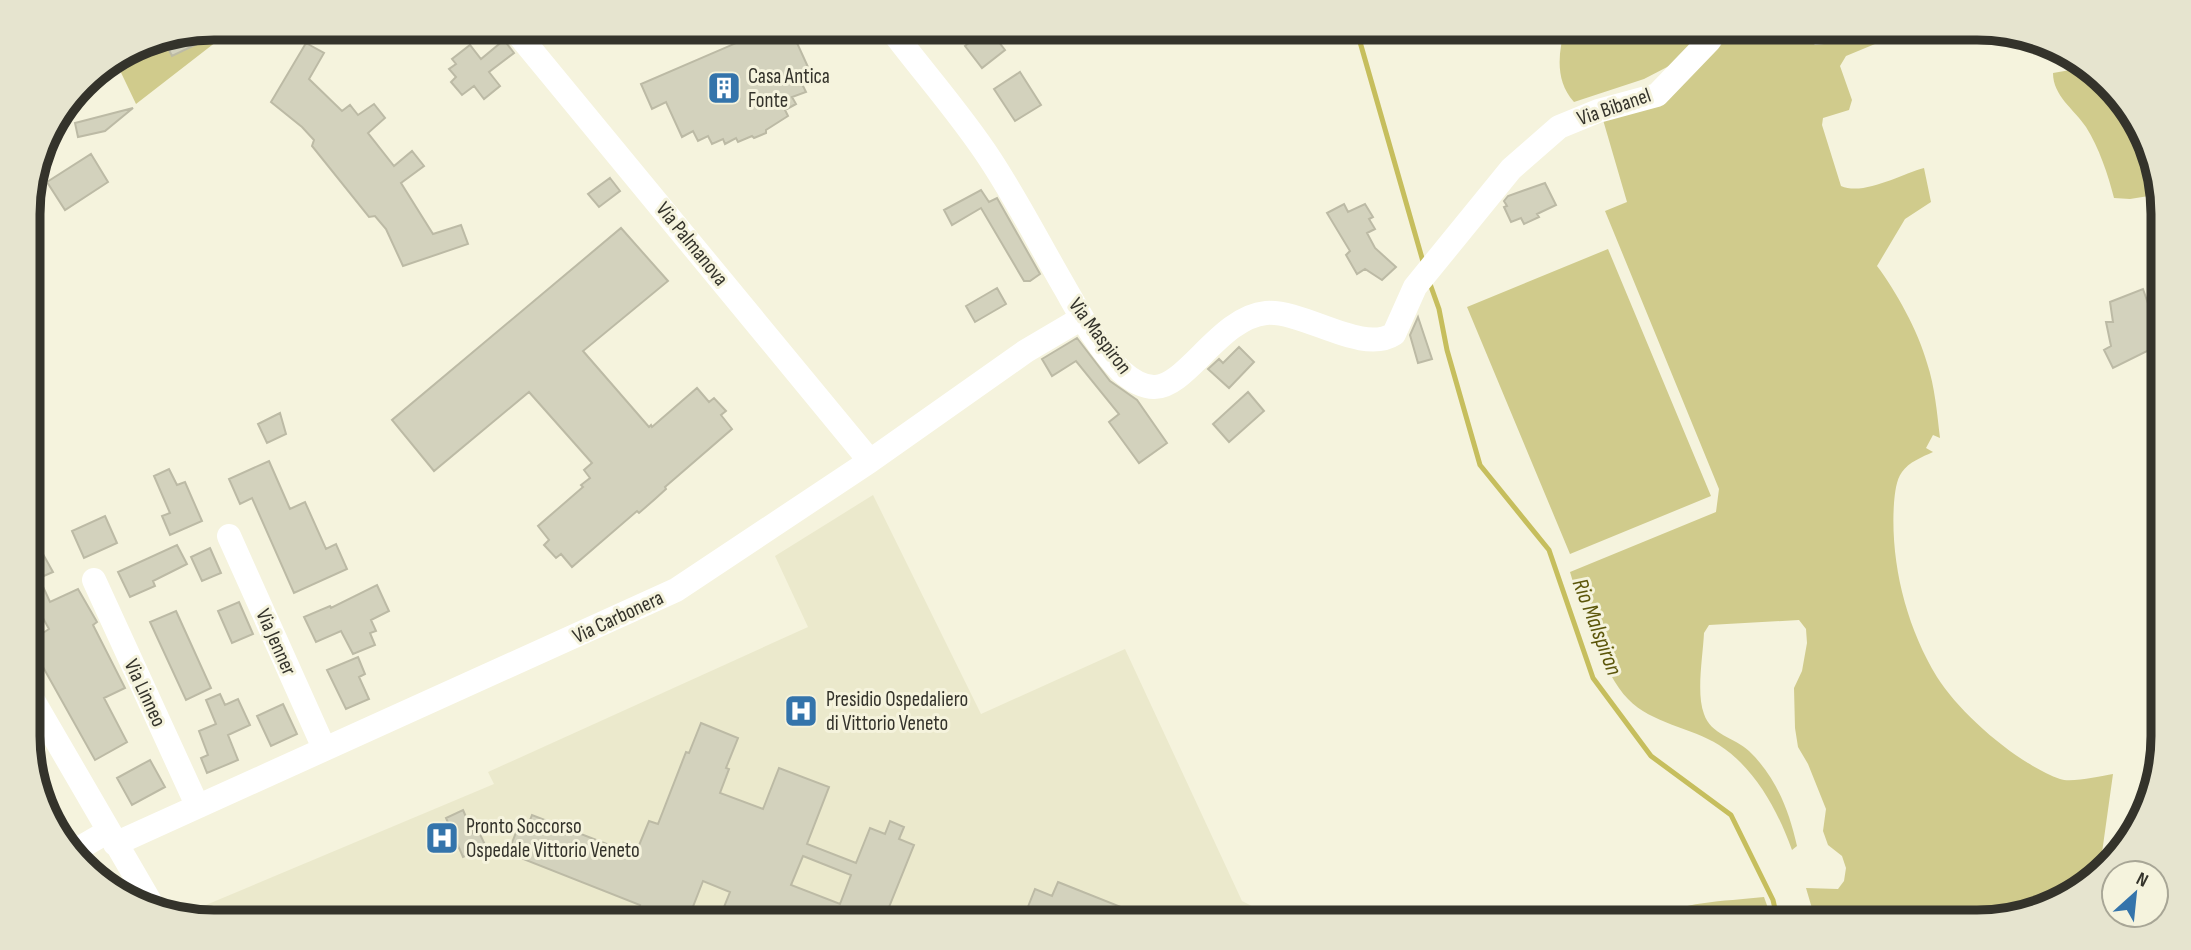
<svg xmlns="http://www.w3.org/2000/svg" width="2191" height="950" viewBox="0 0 2191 950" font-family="'Sofia Sans Condensed',sans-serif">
  <rect width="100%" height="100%" fill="#f5f3dd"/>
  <path fill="#ebe9cc" d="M873 495 981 714 1125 649 1242 901 1283 922H214L189 917 183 907 194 910 494 784 488 772 808 627 775 556Z"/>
  <path fill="#d0cb8c" d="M214 28H234L136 104 115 60 143 42Z
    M1565 28H1711L1671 65 1644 79 1574 102C1555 81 1558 54 1565 28Z
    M1727 28H1797L1815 45 1824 44 1839 28H1922L1910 37 1875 44 1846 56 1840 66 1852 100 1849 110 1823 118 1822 125 1841 186C1864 196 1901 174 1924 168L1931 202 1905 219 1877 266C1896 291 1918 331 1927 363 1935 387 1937 413 1940 438L1933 435 1926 448 1933 452C1922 457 1909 462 1902 472 1896 480 1895 493 1894 503 1890 562 1906 626 1937 677 1961 715 2018 764 2060 779 2071 783 2100 776 2113 774L2100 867 2081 890 1989 922H1816L1806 888 1838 889 1844 881 1846 868 1842 856 1828 845 1823 831 1826 809 1808 764 1798 747 1795 728 1794 688 1802 671 1807 643 1806 629 1799 620 1709 625 1704 633C1703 656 1696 693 1704 714 1711 735 1734 737 1749 751 1776 777 1789 810 1797 846L1792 850C1778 811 1755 768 1719 745 1691 727 1652 724 1628 699 1604 675 1580 606 1570 572L1716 512 1719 489 1605 211 1627 202 1601 113 1635 108Z
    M2082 68 2124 101 2161 189V194L2130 199 2114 198C2108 174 2099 148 2086 127 2074 109 2053 96 2053 73Z
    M1608 249 1711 496 1570 554 1467 307Z
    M1764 897 1773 922H1645C1684 900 1721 902 1764 897Z"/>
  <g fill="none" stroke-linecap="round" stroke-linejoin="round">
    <path stroke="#c6be5d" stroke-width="5" d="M1356 28 1424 265
      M1429 281 1439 309 1447 350 1480 465 1549 550 1593 678 1651 756 1731 815 1773 900 1778 922"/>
  </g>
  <path fill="#d3d2bd" stroke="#bcbaa5" stroke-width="2" fill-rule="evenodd" d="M771 28H829L797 43 813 78 801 82 806 92 792 97 796 104 785 110 788 116 766 130V133L754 138 752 136 738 142 736 138 725 144 723 139 712 144 708 136 698 141 693 131 682 137 666 102 652 109 641 84Z
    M988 28 1005 50 982 68 965 46Z
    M191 33 197 44 172 56 163 38Z
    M504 40 514 53 489 72 500 86 484 99 474 86 462 95 451 82 456 77 449 69 456 64 452 59 470 45 481 59Z
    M306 43 324 53 309 79 342 111 350 105 358 115 374 104 385 118 368 133 394 166 412 151 424 166 401 183 433 234 461 225 468 244 403 266 386 229 375 216 369 217 312 146 314 140 302 127 271 102Z
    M1020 72 1041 105 1015 121 994 89Z
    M133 108 105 131 78 137 75 123Z
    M91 154 108 182 65 210 47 182Z
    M610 178 620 191 599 207 588 194Z
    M1545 183 1556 205 1537 214 1539 217 1524 224 1521 218 1511 222 1504 207 1507 206 1504 201 1508 196Z
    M981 190 989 202 997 198 1040 274 1030 281H1024L981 208 952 225 944 210Z
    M1344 204 1348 212 1365 204 1373 217 1369 219 1375 229 1367 233 1375 248 1396 267 1382 280 1365 269 1357 274 1346 255 1350 251 1327 213Z
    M621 228 668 281 583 351 649 427 651 425 652 427 697 388 709 402 714 398 726 411 721 415 732 429 665 487 666 489 655 499 639 513 637 511 572 567 561 554 556 558 544 545 549 540 538 526 583 487 581 485 590 478 584 470 592 463 529 392 434 471 392 420Z
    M997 288 1006 304 975 322 966 306Z
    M2143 289 2152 315 2162 309V367L2151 349 2113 368 2104 350 2111 346 2106 322H2113L2110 302Z
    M1418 317 1432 359 1418 363 1410 335Z
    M1077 338 1110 381 1137 400 1167 443 1139 463 1109 422 1119 414 1076 361 1052 376 1042 359Z
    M1239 347 1254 362 1229 388 1208 369 1219 359 1223 363Z
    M1248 392 1264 411 1229 442 1213 424Z
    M280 413 286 434 267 443 258 424Z
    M269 461 290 509 305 502 326 549 336 544 347 569 294 593 252 498 240 504 229 479Z
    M169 469 177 485 185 482 202 521 170 535 162 516 170 513 154 476Z
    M105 516 117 543 84 558 72 531Z
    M29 529 53 572 39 578 50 602 78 589 97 622 93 625 125 688 104 698 127 742 95 760 29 642 49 629 29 593Z
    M177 545 187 564 153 581 155 586 130 597 118 572Z
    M210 548 221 573 202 581 191 557Z
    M377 585 389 611 371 620 376 631 370 633 375 645 353 654 341 631 316 642 304 617 330 606 331 608Z
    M239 602 253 634 232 643 218 611Z
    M176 611 211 688 186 700 150 622Z
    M358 657 365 674 359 677 369 699 346 709 327 670Z
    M220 694 225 705 238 699 250 725 228 735 238 760 207 773 201 758 208 755 199 731 216 724 206 700Z
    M283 704 297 734 271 746 257 716Z
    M701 723 738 738 726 768 729 769 720 793 763 809 779 768 829 787 807 844 856 863 870 828 885 834 890 821 904 827 899 839 914 845 883 922H718L730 892 703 881 687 922H633L640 905 508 853 517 830 525 833 532 815 635 855 649 821 658 824 686 752 689 753ZM803 856 851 875 840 904 791 885Z
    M150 760 165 787 132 805 117 778Z
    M463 810 473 833 478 830 486 847 463 857 446 818Z
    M1058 882 1121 907 1116 922H1022L1035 889 1052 896Z"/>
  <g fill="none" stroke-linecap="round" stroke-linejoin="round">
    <path stroke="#fff" stroke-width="24" d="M513 28 870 461
      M890 28C923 72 960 113 990 159 1017 200 1040 245 1065 288 1081 316 1098 348 1121 371 1130 379 1142 387 1154 387 1186 388 1220 317 1266 313 1304 310 1362 355 1394 334L1415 287 1511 169 1559 127 1598 111 1657 95 1709 41 1718 28
      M229 536 324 748
      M94 580 197 805
      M30 695 155 910
      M115 844 676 590 870 461 1026 351 1082 318
      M71 853 107 832"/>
  </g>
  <defs>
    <symbol id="building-square" viewBox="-11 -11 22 22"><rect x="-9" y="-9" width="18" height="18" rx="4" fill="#3474ab" stroke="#f5f3dd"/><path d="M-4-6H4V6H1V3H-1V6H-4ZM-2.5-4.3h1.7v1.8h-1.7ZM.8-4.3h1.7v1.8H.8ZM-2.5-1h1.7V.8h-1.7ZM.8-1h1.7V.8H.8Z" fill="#fff"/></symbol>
    <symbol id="hospital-square" viewBox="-11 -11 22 22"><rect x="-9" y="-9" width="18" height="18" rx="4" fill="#3474ab" stroke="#f5f3dd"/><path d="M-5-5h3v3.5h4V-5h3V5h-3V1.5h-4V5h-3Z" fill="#fff"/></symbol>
  </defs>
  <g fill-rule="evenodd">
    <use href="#building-square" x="705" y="69" width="38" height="38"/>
    <use href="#hospital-square" x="782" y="692" width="38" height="38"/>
    <use href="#hospital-square" x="423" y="819" width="38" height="38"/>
  </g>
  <g text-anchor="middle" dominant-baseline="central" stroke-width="6" stroke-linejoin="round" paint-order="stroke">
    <g font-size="21" fill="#34332b" stroke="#f5f3dd" text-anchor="start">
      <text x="748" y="76">Casa Antica<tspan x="748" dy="24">Fonte</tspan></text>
      <text x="826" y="699">Presidio Ospedaliero<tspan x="826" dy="24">di Vittorio Veneto</tspan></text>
      <text x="466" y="826">Pronto Soccorso<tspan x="466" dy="24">Ospedale Vittorio Veneto</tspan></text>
    </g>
    <g font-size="21" fill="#34332b" stroke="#f5f3dd">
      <text transform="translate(1614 107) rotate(-19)">Via Bibanel</text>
      <text transform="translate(692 244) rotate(51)">Via Palmanova</text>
      <text transform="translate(1100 336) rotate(53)">Via Maspiron</text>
      <text transform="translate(618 617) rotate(-25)">Via Carbonera</text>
      <text transform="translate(276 642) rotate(66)">Via Jenner</text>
      <text transform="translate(145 693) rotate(65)">Via Linneo</text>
    </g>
    <g font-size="23" font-style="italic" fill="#5c560a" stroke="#f5f3dd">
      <text transform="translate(1597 627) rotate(69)">Rio Malspiron</text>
    </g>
  </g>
  <path d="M0 0H2191V950H0ZM214 40H1977A174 174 0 0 1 2151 214V736A174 174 0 0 1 1977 910H214A174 174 0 0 1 40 736V214A174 174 0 0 1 214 40Z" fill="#e6e4cf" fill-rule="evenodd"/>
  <path fill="none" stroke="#34332b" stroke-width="9" d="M214 40H1977A174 174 0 0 1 2151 214V736A174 174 0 0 1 1977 910H214A174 174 0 0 1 40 736V214A174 174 0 0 1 214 40Z"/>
  <g transform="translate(2135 894) rotate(27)"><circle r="33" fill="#f5f3dd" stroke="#a8a696" stroke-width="2"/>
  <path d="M0-5L12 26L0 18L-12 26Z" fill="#3474ab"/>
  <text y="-10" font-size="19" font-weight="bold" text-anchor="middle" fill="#34332b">N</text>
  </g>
</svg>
